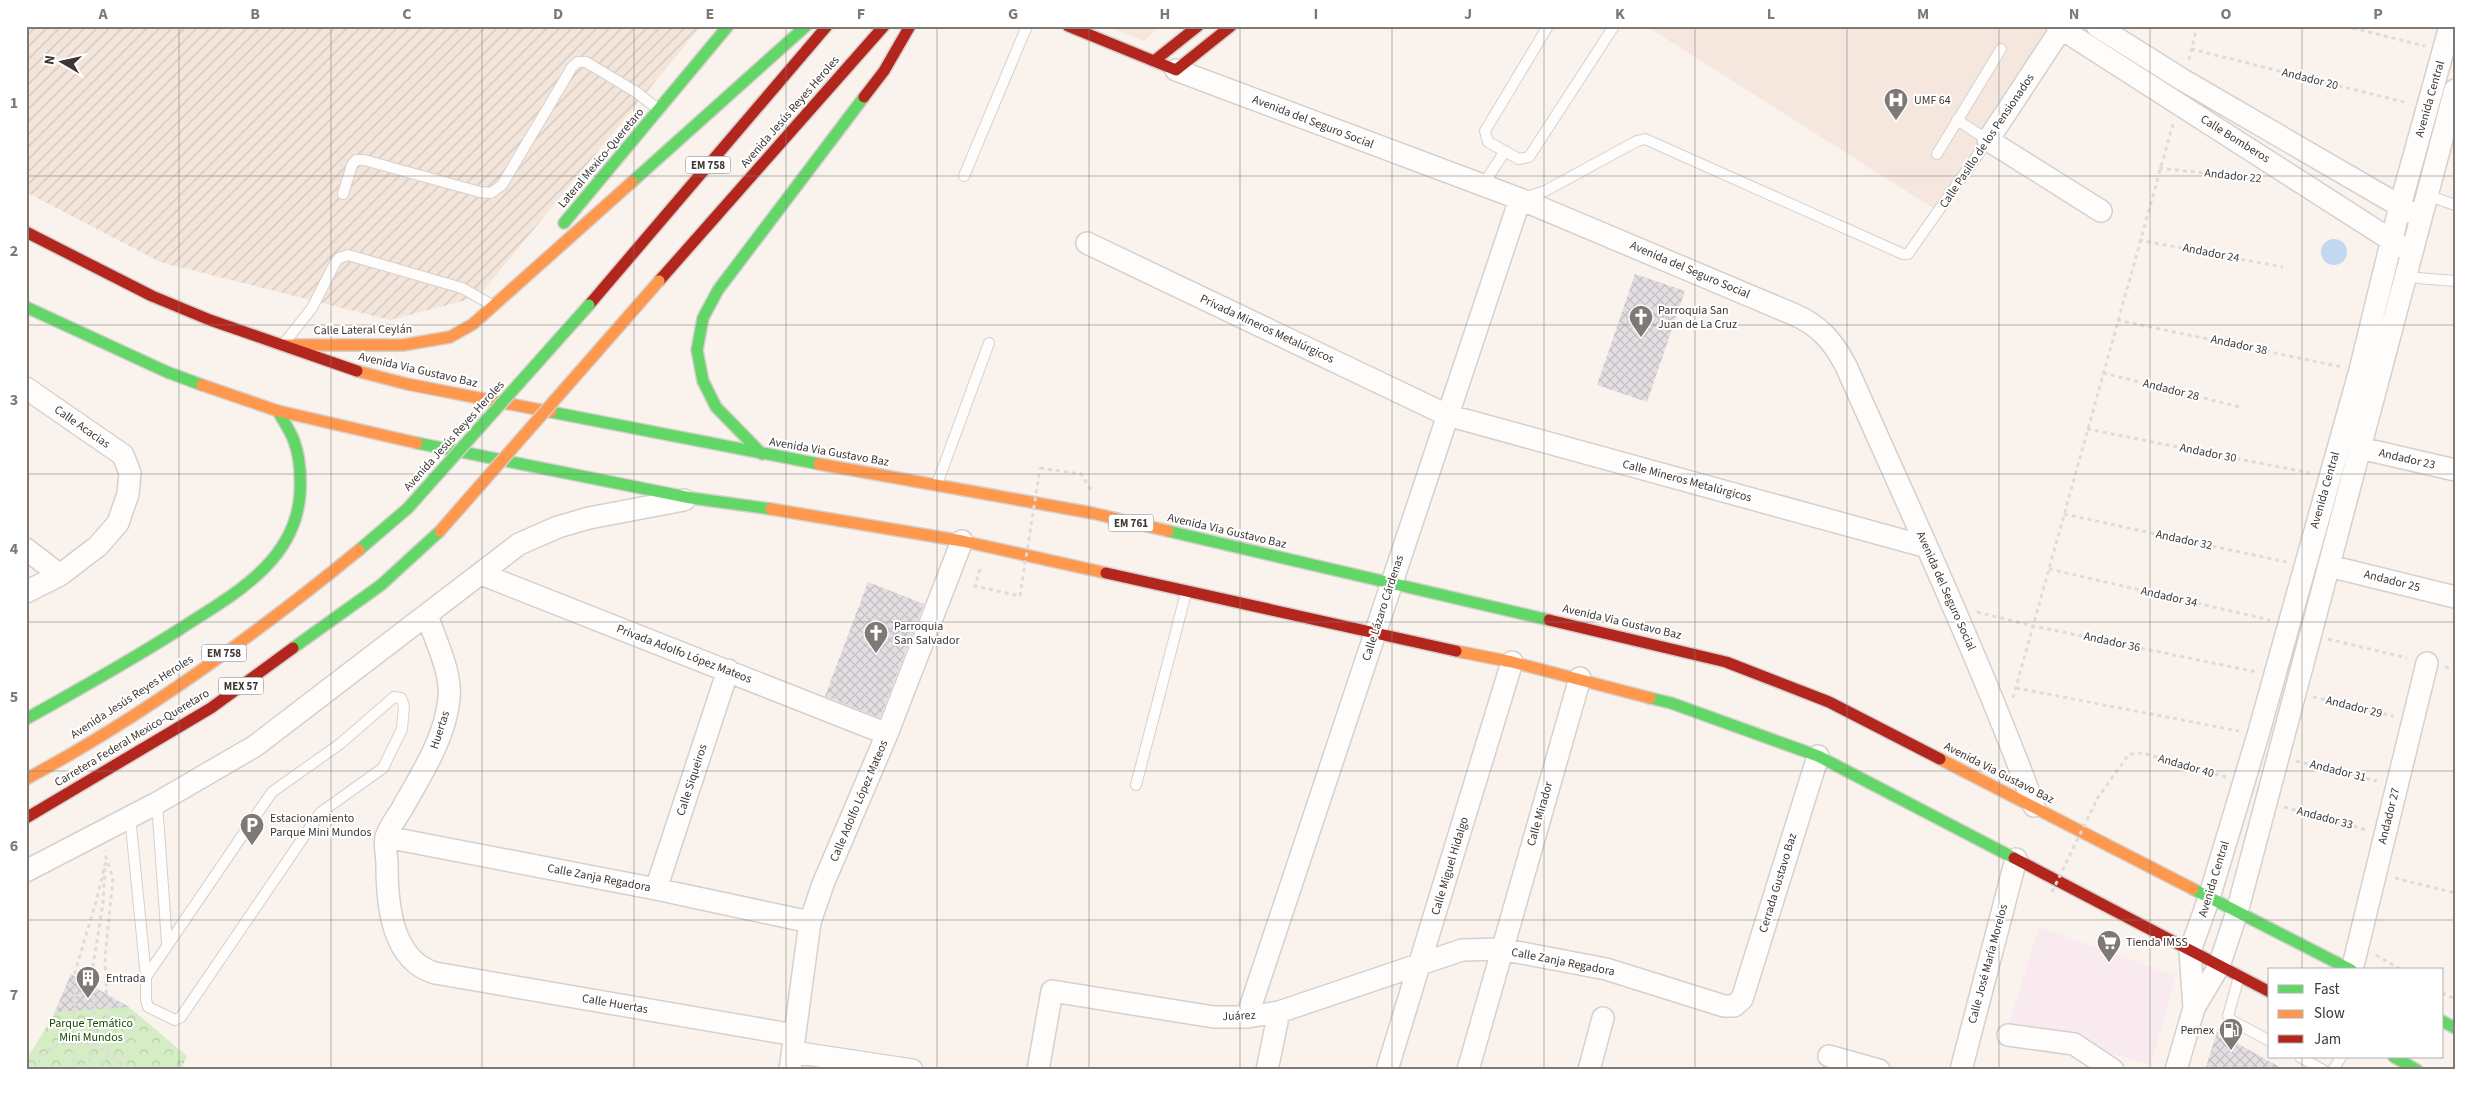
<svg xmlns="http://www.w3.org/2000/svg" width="2481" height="1096" viewBox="0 0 2481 1096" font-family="'Source Sans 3',sans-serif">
  <defs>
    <pattern id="industrial-furrows" width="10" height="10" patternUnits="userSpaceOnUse" patternTransform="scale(1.25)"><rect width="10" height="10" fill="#f3e5da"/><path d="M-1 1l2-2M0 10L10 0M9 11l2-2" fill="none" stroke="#d1c5bc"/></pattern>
    <pattern id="park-crowns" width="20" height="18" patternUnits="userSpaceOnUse" patternTransform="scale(1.25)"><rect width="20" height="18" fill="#d4edc4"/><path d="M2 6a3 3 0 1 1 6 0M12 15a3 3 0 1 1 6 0" fill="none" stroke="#b7cca9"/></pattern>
    <pattern id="building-cross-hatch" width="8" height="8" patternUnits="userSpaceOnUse" patternTransform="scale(1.25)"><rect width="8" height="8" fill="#e3dee1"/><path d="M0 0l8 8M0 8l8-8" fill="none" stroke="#c4bfc2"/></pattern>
  </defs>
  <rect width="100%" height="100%" fill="#faf3ed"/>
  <path fill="#f9eaf0" d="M2039 927 2176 976 2151 1065 2009 1023Z"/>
  <path fill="url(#industrial-furrows)" d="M26 26H701L478 297 390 320 160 262 26 192Z"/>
  <path fill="#f5e7dd" d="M1108 26H1160L1144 41Z
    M1646 26H2042L2054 33 1936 210Z"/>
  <path fill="url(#park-crowns)" d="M71 974 129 1007 187 1056 181 1070H26V1060L52 1018Z"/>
  <path fill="#c2d8f0" d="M2321 252a13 13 0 1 1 26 0a13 13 0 1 1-26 0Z"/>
  <path fill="url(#building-cross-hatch)" d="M1635 274 1685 291 1647 402 1597 385Z
    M868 582 924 604 880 718 825 696Z
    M71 974 101 991 129 1007 55 1012Z
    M2217 1032 2285 1070H2205Z"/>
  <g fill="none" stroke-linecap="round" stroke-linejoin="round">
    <defs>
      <path id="lane" d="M1548 26 1485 131 1488 142 1519 159 1529 157 1614 26
        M1937 154 2001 49
        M964 176 1027 26
        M1483 185 1505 151
        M343 194 352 165 356 160H364L480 192 491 193 502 185 572 67 578 62H586L636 92 658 109
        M2427 195 2455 205
        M1523 198 1545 191 1637 141 1645 139 1903 254H1908L1988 140 1957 120
        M2405 277 2455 281
        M285 342 312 308 335 263 339 258 348 255 462 288 492 305
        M937 484 989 343
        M1136 785 1186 593
        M157 803 167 943
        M130 816 146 977V1000L148 1007 175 1020 181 1017 320 813 383 768 402 729 404 706 401 698 394 697 340 744 272 792 146 977
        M2239 977 2228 1016 2231 1020 2270 1041
        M2300 1057 2323 1070
        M2333 1070 2341 1057"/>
      <path id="street" d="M2057 26 2402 247
        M2063 26 1988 140 2101 211
        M2097 26 2183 80 2412 213
        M1176 70 1520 199 1793 314C1819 325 1833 341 1846 366 1911 512 1979 657 2034 806
        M1087 243 1447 415 1927 547
        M26 388 123 455 130 473 128 494 118 523 98 546 60 575 26 592
        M2360 448 2455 470
        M26 549 60 575
        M2329 566 2455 597
        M481 574 887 734
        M427 615C435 640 452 672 449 699 445 738 422 773 403 807 398 816 389 827 386 837 384 845 387 856 387 864 387 903 391 960 435 973L795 1035
        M386 837 656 889 810 922
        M26 871 157 803 255 746 519 544 558 527 589 518 684 500
        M656 889 728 670
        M2352 970 2427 663
        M2194 1008 2190 951 2209 898 2258 735 2360 370 2400 206 2450 26
        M1247 1017 1520 199
        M2008 1035 2074 1044 2113 1070
        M793 1052 912 1070
        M1829 1056 1879 1070
        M790 1070 810 922 823 884 887 734 962 541
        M1038 1070 1052 991 1214 1017H1247L1279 1012 1462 950 1501 949 1606 969 1724 1006H1734L1742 999 1818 756
        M1267 1070 1279 1012
        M1387 1070 1512 662
        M1468 1070 1580 678
        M1589 1070 1603 1018
        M1961 1070 2016 859
        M2176 1070 2194 1008 2219 966 2237 912 2455 90"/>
      <path id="fast" d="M632 182 806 26
        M564 223 728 26
        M26 307 167 372 202 385
        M551 412 819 464
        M417 443 691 498 771 509
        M762 454 716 407 703 381 697 350 703 318 718 290 864 97
        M1168 531 1549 620
        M359 550 408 508
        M293 648 381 585 440 531
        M1650 698 1671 703 1818 756 2014 858
        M26 719C78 690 130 661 180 629 232 595 295 563 300 494 301 476 300 457 294 441 290 430 283 421 278 411
        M2193 889 2351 970
        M2442 1021 2455 1028
        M2394 1057 2417 1070"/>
      <path id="slow" d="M282 345H403L450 337 473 324 632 182
        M357 371 407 384 551 412
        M202 385 278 411 417 443
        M819 464 1092 513 1168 531
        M771 509 962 541 1106 573
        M1456 651 1512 662 1650 698
        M1940 759 2193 889
        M26 779C144 716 255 635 359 550"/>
      <path id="jam" d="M1068 26 1176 70 1231 26
        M1154 61 1198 26
        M864 97 884 71 910 26
        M26 232 152 296 210 320 357 371
        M659 281 884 26
        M589 305 827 26
        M1106 573 1456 651
        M1549 620 1726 662 1829 702 1940 759
        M26 818 211 708 293 648
        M2014 858 2270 992"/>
    </defs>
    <use href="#lane" stroke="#d6d0cc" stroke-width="12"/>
    <use href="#street" stroke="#d6d0cc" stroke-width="24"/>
    <use href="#fast" stroke="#d6d0cc" stroke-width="14"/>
    <use href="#slow" stroke="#d6d0cc" stroke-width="14"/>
    <use href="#jam" stroke="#d6d0cc" stroke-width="14"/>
    <path stroke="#dedcda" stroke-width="3" stroke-dasharray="4 4" stroke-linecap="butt" d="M2345 26 2425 46
      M2191 49 2408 103
      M2189 60 2197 26
      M2159 168 2256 179
      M2139 240 2283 267
      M2117 320 2342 367
      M2103 373 2240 407
      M2087 429 2310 473
      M1040 468 1081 474 1091 490
      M2064 514 2286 562
      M980 569 975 586 1020 596
      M2049 569 2270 620
      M1977 612 2033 626 2257 672
      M2328 639 2407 658
      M2445 667 2455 669
      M2016 688 2239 731
      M2313 697 2394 716
      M2013 698 2173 124
      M2296 761 2377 781
      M2097 799 2129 754 2143 753 2226 777
      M2284 807 2367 830
      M2395 878 2455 893
      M2376 955 2402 970
      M2442 993 2453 998
      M34 1070 46 1051 59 1044 94 1043 129 1070
      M73 1070 75 972 96 902 106 860
      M87 1070 94 1043 93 966 103 903 105 868
      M97 1070 109 1054 105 959 113 878 104 851"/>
    <use href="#lane" stroke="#fefdfc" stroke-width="10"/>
    <use href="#street" stroke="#fefdfc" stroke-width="21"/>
    <use href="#fast" stroke="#63d668" stroke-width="11"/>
    <use href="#slow" stroke="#ff974d" stroke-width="11"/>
    <use href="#jam" stroke="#b3261e" stroke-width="11"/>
    <defs>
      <path id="fast-bridge" d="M408 508 589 305"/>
      <path id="slow-bridge" d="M440 531 659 281"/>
    </defs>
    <use href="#fast-bridge" stroke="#d6d0cc" stroke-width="14" stroke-linecap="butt"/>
    <use href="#slow-bridge" stroke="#d6d0cc" stroke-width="14" stroke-linecap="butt"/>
    <path stroke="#dedcda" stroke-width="3" stroke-dasharray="4 4" stroke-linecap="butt" d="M1020 596 1040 468
      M2052 892 2097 799"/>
    <use href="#fast-bridge" stroke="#63d668" stroke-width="11"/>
    <use href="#slow-bridge" stroke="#ff974d" stroke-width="11"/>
  </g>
  <path fill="none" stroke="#7e7975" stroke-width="1" stroke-opacity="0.55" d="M179 26V1070M331 26V1070M482 26V1070M634 26V1070M786 26V1070M937 26V1070M1089 26V1070M1240 26V1070M1392 26V1070M1544 26V1070M1695 26V1070M1847 26V1070M1999 26V1070M2150 26V1070M2302 26V970M26 176H2455M26 325H2455M26 474H2455M26 622H2455M26 771H2455M26 920H2455M2302 1057V1070"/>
  <defs>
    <symbol id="hospital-pin" viewBox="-11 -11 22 30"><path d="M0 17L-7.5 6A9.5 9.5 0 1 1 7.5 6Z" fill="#7e7975" stroke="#fff"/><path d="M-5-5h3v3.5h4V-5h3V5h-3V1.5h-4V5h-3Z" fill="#fff"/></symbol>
    <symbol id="church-pin" viewBox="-11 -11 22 30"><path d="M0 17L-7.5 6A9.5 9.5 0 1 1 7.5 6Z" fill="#7e7975" stroke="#fff"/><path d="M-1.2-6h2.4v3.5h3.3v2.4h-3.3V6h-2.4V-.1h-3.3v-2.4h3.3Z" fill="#fff"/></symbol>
    <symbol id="parking-pin" viewBox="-11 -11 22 30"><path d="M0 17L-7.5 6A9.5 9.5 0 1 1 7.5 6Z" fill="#7e7975" stroke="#fff"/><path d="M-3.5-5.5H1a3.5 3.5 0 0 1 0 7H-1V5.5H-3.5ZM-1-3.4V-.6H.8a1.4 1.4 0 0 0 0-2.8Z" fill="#fff"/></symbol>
    <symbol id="supermarket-pin" viewBox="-11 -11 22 30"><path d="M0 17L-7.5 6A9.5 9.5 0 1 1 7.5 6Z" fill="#7e7975" stroke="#fff"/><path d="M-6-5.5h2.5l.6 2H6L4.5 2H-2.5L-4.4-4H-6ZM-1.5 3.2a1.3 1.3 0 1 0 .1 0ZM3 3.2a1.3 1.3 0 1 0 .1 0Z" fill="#fff"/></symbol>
    <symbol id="building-pin" viewBox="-11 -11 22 30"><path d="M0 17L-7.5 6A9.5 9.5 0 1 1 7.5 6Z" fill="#7e7975" stroke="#fff"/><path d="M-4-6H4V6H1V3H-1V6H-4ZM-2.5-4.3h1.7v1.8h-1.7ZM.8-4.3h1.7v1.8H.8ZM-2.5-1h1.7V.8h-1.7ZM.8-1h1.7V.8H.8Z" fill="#fff"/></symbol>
    <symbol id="fuel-pin" viewBox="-11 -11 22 30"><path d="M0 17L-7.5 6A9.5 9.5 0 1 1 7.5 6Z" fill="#7e7975" stroke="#fff"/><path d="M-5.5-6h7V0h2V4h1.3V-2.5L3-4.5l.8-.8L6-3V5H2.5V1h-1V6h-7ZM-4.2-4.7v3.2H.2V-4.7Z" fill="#fff"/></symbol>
  </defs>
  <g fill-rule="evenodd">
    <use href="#hospital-pin" x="1882" y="86" width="28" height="38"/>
    <use href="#church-pin" x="1627" y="303" width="28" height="38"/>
    <use href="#church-pin" x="862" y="619" width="28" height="38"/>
    <use href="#parking-pin" x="238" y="811" width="28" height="38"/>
    <use href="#supermarket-pin" x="2095" y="928" width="28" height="38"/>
    <use href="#building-pin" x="74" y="964" width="28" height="38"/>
    <use href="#fuel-pin" x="2217" y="1016" width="28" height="38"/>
  </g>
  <g text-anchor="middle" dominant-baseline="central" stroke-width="4" stroke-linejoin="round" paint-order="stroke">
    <g fill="#fff" stroke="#767371" stroke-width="1">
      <rect x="685.5" y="156.5" width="45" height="17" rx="4"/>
      <rect x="1108.5" y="514.5" width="45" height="17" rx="4"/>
      <rect x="201.5" y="644.5" width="45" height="17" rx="4"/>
      <rect x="218.5" y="677.5" width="45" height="17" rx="4"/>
    </g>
    <g font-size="11" font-weight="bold" fill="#3c3734">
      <text x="708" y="165">EM 758</text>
      <text x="1131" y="523">EM 761</text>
      <text x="224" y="653">EM 758</text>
      <text x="241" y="686">MEX 57</text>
    </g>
    <g font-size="12" fill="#3c3734" stroke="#fff">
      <text transform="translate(2310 79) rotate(14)">Andador 20</text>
      <text transform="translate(2430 99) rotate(-74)">Avenida Central</text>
      <text transform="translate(790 112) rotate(-49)">Avenida Jesús Reyes Heroles</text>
      <text transform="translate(1313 122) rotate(21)">Avenida del Seguro Social</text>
      <text transform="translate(2235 139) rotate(32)">Calle Bomberos</text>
      <text transform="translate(1987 141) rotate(-56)">Calle Pasillo de los Pensionados</text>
      <text transform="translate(601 158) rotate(-50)">Lateral Mexico-Queretaro</text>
      <text transform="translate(2233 176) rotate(6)">Andador 22</text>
      <text transform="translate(2211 253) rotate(11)">Andador 24</text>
      <text transform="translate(1690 270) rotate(23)">Avenida del Seguro Social</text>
      <text transform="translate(1267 329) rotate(25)">Privada Mineros Metalúrgicos</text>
      <text transform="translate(363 330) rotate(-1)">Calle Lateral Ceylán</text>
      <text transform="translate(2239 345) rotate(12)">Andador 38</text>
      <text transform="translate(418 370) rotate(13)">Avenida Via Gustavo Baz</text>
      <text transform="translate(2171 390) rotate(14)">Andador 28</text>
      <text transform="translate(82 427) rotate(35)">Calle Acacias</text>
      <text transform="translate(454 436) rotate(-48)">Avenida Jesús Reyes Heroles</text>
      <text transform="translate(829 452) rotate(10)">Avenida Via Gustavo Baz</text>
      <text transform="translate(2208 453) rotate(11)">Andador 30</text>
      <text transform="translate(2407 459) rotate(13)">Andador 23</text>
      <text transform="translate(1687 481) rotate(15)">Calle Mineros Metalúrgicos</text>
      <text transform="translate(2325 490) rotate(-74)">Avenida Central</text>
      <text transform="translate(1227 531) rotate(13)">Avenida Via Gustavo Baz</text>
      <text transform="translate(2184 540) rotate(12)">Andador 32</text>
      <text transform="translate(2392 581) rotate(14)">Andador 25</text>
      <text transform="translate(1946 591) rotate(66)">Avenida del Seguro Social</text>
      <text transform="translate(2169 597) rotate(13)">Andador 34</text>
      <text transform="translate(1383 608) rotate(-72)">Calle Lázaro Cárdenas</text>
      <text transform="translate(1622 622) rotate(13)">Avenida Via Gustavo Baz</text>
      <text transform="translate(2112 642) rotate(12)">Andador 36</text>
      <text transform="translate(684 654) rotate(21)">Privada Adolfo López Mateos</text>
      <text transform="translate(132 697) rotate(-33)">Avenida Jesús Reyes Heroles</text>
      <text transform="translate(2354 707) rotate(14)">Andador 29</text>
      <text transform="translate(440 730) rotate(-72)">Huertas</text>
      <text transform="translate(132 738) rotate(-31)">Carretera Federal Mexico-Queretaro</text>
      <text transform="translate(2186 766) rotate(16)">Andador 40</text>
      <text transform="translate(2338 771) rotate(14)">Andador 31</text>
      <text transform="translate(1999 773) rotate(27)">Avenida Via Gustavo Baz</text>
      <text transform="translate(692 780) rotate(-72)">Calle Siqueiros</text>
      <text transform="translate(859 801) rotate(-67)">Calle Adolfo López Mateos</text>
      <text transform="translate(1540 814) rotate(-74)">Calle Mirador</text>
      <text transform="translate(2389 816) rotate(-76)">Andador 27</text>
      <text transform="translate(2325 818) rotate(15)">Andador 33</text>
      <text transform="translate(1450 866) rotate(-73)">Calle Miguel Hidalgo</text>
      <text transform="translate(599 878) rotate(11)">Calle Zanja Regadora</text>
      <text transform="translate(2214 879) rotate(-73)">Avenida Central</text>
      <text transform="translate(1778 883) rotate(-73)">Cerrada Gustavo Baz</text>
      <text transform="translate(1563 962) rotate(11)">Calle Zanja Regadora</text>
      <text transform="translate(1988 964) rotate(-75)">Calle José María Morelos</text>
      <text transform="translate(615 1004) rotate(10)">Calle Huertas</text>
      <text transform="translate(1239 1016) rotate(-3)">Juárez</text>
    </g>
    <g font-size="12" fill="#3c3734" stroke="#fff" text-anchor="start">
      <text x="1914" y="100">UMF 64</text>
      <text x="1658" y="310">Parroquia San<tspan x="1658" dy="14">Juan de La Cruz</tspan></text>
      <text x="894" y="626">Parroquia<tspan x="894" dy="14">San Salvador</tspan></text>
      <text x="270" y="818">Estacionamiento<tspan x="270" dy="14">Parque Mini Mundos</tspan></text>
      <text x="2126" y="942">Tienda IMSS</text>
      <text x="106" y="978">Entrada</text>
      <text x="2214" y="1030" text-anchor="end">Pemex</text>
    </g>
    <g font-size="12" fill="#184700" stroke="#fff">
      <text x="91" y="1023">Parque Temático<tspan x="91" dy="14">Mini Mundos</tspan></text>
    </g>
  </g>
  <rect width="2481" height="1096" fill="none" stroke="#ffffff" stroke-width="55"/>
  <rect x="2268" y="968" width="175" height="90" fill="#ffffff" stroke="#b1afae"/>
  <rect x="2278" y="985" width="25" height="8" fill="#63d668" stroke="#b1afae"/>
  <text x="2314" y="994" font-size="15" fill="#3c3734">Fast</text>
  <rect x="2278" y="1010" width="25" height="8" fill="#ff974d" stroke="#b1afae"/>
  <text x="2314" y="1018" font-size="15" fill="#3c3734">Slow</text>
  <rect x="2278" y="1035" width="25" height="8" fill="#b3261e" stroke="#b1afae"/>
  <text x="2314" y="1044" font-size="15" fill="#3c3734">Jam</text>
  <g transform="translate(62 62) rotate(279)" stroke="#ffffff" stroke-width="4" paint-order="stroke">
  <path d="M0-4L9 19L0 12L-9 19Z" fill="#3c3734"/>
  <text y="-8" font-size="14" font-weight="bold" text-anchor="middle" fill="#3c3734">N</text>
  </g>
  <rect x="28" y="28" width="2426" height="1040" fill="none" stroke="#7e7975" stroke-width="2"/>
  <g font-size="16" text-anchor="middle" font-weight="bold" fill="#7e7975">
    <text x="103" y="19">A</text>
    <text x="255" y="19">B</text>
    <text x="407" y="19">C</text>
    <text x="558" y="19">D</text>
    <text x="710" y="19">E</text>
    <text x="861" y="19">F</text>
    <text x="1013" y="19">G</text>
    <text x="1165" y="19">H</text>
    <text x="1316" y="19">I</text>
    <text x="1468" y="19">J</text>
    <text x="1620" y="19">K</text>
    <text x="1771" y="19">L</text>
    <text x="1923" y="19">M</text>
    <text x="2074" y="19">N</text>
    <text x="2226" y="19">O</text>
    <text x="2378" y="19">P</text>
    <text x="14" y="108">1</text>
    <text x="14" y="256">2</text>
    <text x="14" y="405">3</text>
    <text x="14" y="554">4</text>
    <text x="14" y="702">5</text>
    <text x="14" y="851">6</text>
    <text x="14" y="1000">7</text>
  </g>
</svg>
